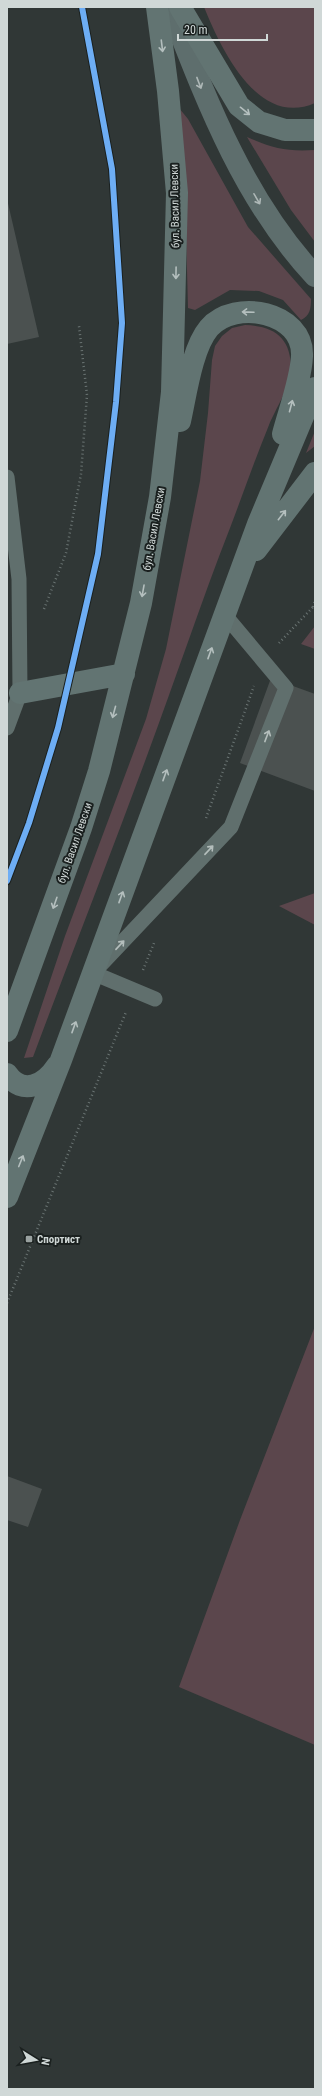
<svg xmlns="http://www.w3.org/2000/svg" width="322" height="2096" viewBox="0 0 322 2096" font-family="'Roboto Condensed',sans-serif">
  <rect width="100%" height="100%" fill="#303736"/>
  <path fill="#5b464c" d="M204 7H315V103C258 128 221 49 204 7Z
    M179 108 188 119 248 227 311 299C311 308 310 316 301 320L283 300 259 291 230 290 195 310 188 308 184 155Z
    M247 137C272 148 287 152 315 150V242L291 210Z
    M245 325C275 326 291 338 291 369 291 385 275 410 269 425 255 459 243 494 230 528 201 602 176 678 148 753 111 854 71 955 33 1057L24 1058 65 936 146 719 166 649 200 481 208 413 212 360 215 346 222 336 232 328Z
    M315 431V446L306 453Z
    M315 626V649L301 644Z
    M315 893V925L279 906Z
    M315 1326V1745L179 1687 240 1520Z"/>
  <path fill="#4b5150" d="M7 199 39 337 7 344Z
    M271 678 315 694V791L240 763Z
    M7 1476 42 1489 28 1527 7 1520Z"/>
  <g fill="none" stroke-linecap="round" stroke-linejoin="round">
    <path stroke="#6a7473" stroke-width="2.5" stroke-dasharray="1 3" stroke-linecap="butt" d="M313 607 315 601
      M44 609 66 553 81 474 87 395 79 326
      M279 643 313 607H315
      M206 818 254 686
      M143 970 154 943
      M7 1303 126 1012"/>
    <path stroke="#606f6d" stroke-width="15" d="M7 477 19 579 20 693 7 728
      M155 999 93 973 231 827 286 688 224 614"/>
    <path stroke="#5e6e6d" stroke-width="22" d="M170 7C207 102 244 200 315 276"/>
    <path stroke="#627472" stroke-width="22" d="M180 7 239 106 259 122 285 130H315
      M180 421C186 394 192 348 209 328 235 298 304 312 302 356 301 379 289 411 283 434
      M256 550 315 473
      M20 693 124 674
      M7 1031 81 828 99 771 141 603 160 497 172 392 177 193 168 91 157 7
      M7 1074C23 1097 45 1084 57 1066
      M7 1197 61 1060 258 524 315 388"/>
    <defs>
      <path id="cycleway" d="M7 881 29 823 58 728 98 554 116 402 122 323 112 169 82 7"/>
    </defs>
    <use href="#cycleway" stroke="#1a201f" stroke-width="8"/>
    <use href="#cycleway" stroke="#6dadf4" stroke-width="6"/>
  </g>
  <defs><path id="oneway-shaft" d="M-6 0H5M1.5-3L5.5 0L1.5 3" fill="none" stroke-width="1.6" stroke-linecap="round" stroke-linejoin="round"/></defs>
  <g stroke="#b4bfbe">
    <use href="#oneway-shaft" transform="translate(162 46) rotate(83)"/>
    <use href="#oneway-shaft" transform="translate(245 111) rotate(39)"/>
    <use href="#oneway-shaft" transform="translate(176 273) rotate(91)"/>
    <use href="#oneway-shaft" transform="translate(248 312) rotate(-178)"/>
    <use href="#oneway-shaft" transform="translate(291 406) rotate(-75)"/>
    <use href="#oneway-shaft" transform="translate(282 515) rotate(-52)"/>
    <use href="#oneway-shaft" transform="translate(143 591) rotate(100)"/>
    <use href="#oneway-shaft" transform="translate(210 653) rotate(-70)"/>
    <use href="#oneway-shaft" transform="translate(114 712) rotate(105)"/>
    <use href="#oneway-shaft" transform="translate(165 775) rotate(-70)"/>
    <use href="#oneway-shaft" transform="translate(121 897) rotate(-70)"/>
    <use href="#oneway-shaft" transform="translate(55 903) rotate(109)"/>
    <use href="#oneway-shaft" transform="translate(74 1027) rotate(-70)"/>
    <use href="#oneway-shaft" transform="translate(21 1161) rotate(-68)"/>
  </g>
  <g stroke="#aeb8b7">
    <use href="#oneway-shaft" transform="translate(199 83) rotate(69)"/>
    <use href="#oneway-shaft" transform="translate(257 199) rotate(60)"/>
  </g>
  <g stroke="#b4bebc">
    <use href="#oneway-shaft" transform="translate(267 736) rotate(-69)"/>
    <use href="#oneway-shaft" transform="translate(209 850) rotate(-47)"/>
    <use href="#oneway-shaft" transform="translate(120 945) rotate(-47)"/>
  </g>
  <rect fill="#98a09f" stroke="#1a201f" stroke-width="1.5" x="25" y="1235" width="8" height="8" rx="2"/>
  <g text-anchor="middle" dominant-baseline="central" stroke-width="4" stroke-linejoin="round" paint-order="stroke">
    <g font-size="11" fill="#d0d8d7" stroke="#1a201f">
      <text transform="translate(175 206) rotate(-91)">бул. Васил Левски</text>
      <text transform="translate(154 529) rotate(-80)">бул. Васил Левски</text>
      <text transform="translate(75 843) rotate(-71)">бул. Васил Левски</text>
    </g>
    <g font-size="11" font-weight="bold" fill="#d0d8d7" stroke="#1a201f" text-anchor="start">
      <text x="37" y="1239">Спортист</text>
    </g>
  </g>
  <rect width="322" height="2096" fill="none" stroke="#d0d8d7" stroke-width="16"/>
  <g transform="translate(36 2060) rotate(101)" stroke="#1a201f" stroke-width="3" paint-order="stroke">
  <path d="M0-3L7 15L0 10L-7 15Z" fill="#d0d8d7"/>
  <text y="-6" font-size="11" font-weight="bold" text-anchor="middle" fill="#d0d8d7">N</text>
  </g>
  <path d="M178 34v6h89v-6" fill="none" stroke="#d0d8d7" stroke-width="2"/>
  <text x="184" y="34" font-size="12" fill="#d0d8d7" stroke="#1a201f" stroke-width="3" paint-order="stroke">20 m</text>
</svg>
